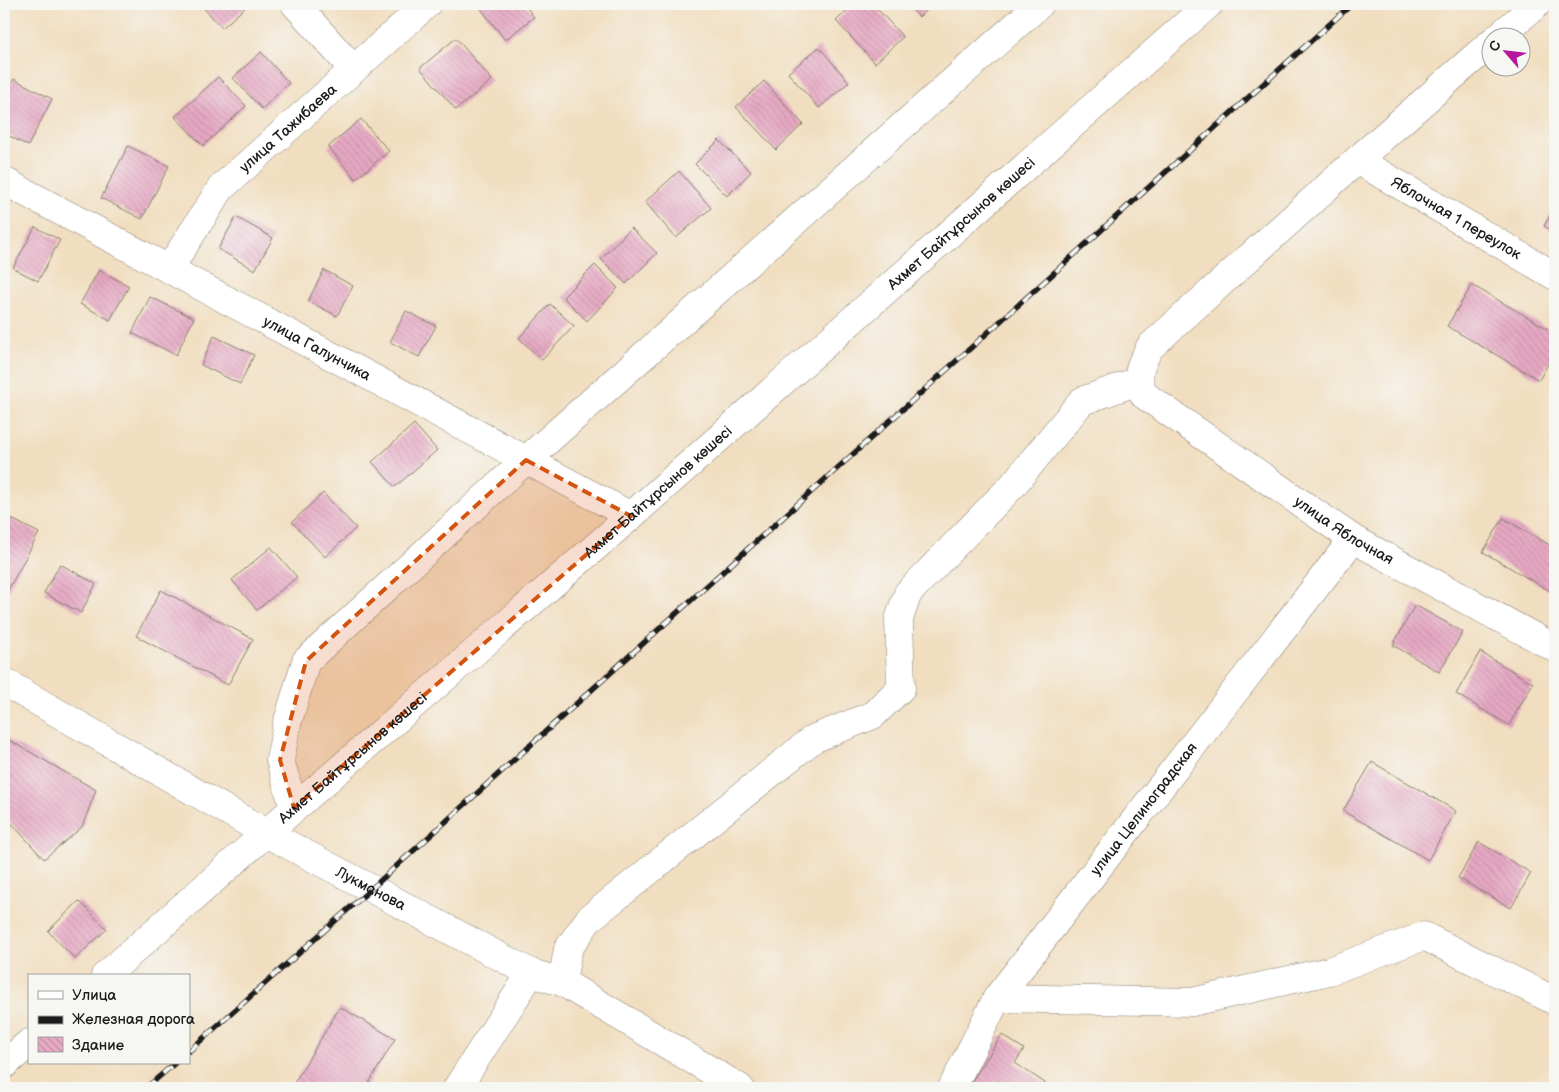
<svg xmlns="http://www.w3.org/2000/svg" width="1559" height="1092" viewBox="0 0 1559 1092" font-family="'Balsamiq Sans',sans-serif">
  <defs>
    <pattern id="building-back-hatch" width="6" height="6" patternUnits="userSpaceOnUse" patternTransform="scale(1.25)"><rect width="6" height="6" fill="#e6a8c3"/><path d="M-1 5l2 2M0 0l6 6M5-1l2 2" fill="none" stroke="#c590a7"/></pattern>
  </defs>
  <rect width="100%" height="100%" fill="#f6f6f2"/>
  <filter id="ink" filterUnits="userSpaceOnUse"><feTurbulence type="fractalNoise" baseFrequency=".02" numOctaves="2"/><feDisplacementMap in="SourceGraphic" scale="10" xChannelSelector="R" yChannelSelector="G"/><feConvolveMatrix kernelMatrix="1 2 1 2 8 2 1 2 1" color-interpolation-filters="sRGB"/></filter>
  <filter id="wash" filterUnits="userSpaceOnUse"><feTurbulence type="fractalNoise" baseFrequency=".0096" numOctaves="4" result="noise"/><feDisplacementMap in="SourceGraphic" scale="20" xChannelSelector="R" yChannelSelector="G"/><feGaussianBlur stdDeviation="1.12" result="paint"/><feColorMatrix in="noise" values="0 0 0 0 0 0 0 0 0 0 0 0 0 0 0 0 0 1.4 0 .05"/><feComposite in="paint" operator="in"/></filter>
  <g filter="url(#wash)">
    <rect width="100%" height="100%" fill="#f1dec0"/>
    <g id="blocks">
      <path fill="url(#building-back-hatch)" d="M200 4H249L222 28Z
        M482 4H524L534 17 505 40 479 6Z
        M854 4H873L903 37 875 63 836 21Z
        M907 4H933L919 17Z
        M456 38 492 80 456 110 420 68Z
        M819 47 849 82 819 108 788 73Z
        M261 52 289 83 262 109 233 78Z
        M218 77 246 106 203 146 175 117Z
        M14 79 52 99 28 146 4 133V98Z
        M764 81 803 124 776 150 736 107Z
        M361 119 389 151 356 179 328 147Z
        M719 140 751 172 727 196 695 164Z
        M128 146 169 166 142 219 101 198Z
        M679 171 711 208 676 238 645 202Z
        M1555 206V233L1544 226Z
        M236 217 273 238 255 270 218 249Z
        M35 227 60 240 38 281 13 268Z
        M631 228 657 253 626 284 601 259Z
        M595 265 618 288 587 321 563 297Z
        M99 270 129 286 110 320 80 304Z
        M324 270 353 286 337 316 308 301Z
        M1472 285 1555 333V351L1539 380 1447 326Z
        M150 297 194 318 176 355 132 333Z
        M550 304 574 326 542 360 519 338Z
        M406 311 436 326 419 357 390 342Z
        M214 336 254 355 240 384 201 365Z
        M414 424 437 450 395 487 372 462Z
        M323 493 356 528 325 557 292 522Z
        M4 515 39 533 6 594 4 593Z
        M1503 518 1555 548V594L1483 552Z
        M271 547 297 577 257 610 232 580Z
        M60 564 96 584 81 613 44 593Z
        M161 590 253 639 228 685 136 636Z
        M1415 605 1463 632 1439 672 1393 645Z
        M1480 652 1533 683 1509 725 1456 694Z
        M4 737 96 790 82 827 44 859 4 815Z
        M1372 762 1456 811 1428 860 1343 811Z
        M1479 842 1531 873 1511 908 1458 878Z
        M79 901 107 929 75 959 48 931Z
        M340 1007 395 1039 366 1088H291Z
        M1002 1035 1024 1049 1015 1063 1045 1083 1042 1088H1008L997 1081 992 1088 968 1087Z"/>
    </g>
  </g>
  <g filter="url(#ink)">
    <use href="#blocks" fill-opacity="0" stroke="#867d6e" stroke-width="1"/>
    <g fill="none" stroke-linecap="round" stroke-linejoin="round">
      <defs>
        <g id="minor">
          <path d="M295 4 353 69"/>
          <path d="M1497 38 1537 4"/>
          <path id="s1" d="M1492 42 1357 160 1150 347C1139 367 1135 374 1144 395L1353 539 1555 648"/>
          <path id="s2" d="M1357 160 1555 276"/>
          <path id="s3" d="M4 181 631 516"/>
          <path id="s4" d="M169 269 221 188 427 4"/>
          <path id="s5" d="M4 682 266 833 531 973 562 982 740 1088"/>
          <path d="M294 808 280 760 287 724 306 661 526 460 1040 4"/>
          <path id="s6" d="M105 976 266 833 631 516 1209 4"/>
          <path d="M562 982 568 949 589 919 813 739 873 715 901 688 899 619 908 593 1013 485 1082 401 1138 381"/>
          <path d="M997 998 1192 1002 1329 971 1424 936 1555 1001"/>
          <path d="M4 1065 29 1043"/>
          <path d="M457 1088 531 973"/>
          <path id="s7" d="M952 1088 997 998 1353 539"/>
        </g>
      </defs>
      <use href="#minor" stroke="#867d6e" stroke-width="29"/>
      <use href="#minor" stroke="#fff" stroke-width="28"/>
      <defs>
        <path id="rail" d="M189 1051 371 889 1352 4
          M146 1088 175 1063"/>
      </defs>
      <use href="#rail" stroke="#1c1c1c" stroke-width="5.5"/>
      <use href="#rail" stroke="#f6f6f2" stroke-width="4" stroke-dasharray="11" stroke-linecap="butt"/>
    </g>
  </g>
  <path fill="#d4530e" fill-opacity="0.2" stroke="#d4530e" stroke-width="4" stroke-dasharray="10 6" stroke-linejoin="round" d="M526 460 631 516 294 808 280 760 306 661Z"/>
  <g text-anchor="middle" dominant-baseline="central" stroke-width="5" stroke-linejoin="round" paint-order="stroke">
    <g font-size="15" fill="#1c1c1c" stroke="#f6f6f2">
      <text stroke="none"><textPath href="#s4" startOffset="186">улица Тажибаева</textPath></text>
      <text stroke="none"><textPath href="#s2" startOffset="115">Яблочная 1 переулок</textPath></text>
      <text stroke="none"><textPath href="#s6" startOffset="1140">Ахмет Байтұрсынов көшесі</textPath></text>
      <text stroke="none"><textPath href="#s3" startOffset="355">улица Галунчика</textPath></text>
      <text stroke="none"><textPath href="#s6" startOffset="735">Ахмет Байтұрсынов көшесі</textPath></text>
      <text stroke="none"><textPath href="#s1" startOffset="751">улица Яблочная</textPath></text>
      <text stroke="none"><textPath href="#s6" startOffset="330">Ахмет Байтұрсынов көшесі</textPath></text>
      <text stroke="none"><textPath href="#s7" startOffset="340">улица Целиноградская</textPath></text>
      <text stroke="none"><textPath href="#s5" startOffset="421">Лукманова</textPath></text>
    </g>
  </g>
  <rect width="1559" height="1092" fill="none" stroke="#f6f6f2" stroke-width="20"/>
  <rect x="28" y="974" width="162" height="90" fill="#f6f6f2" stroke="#9f9f9c"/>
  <rect x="38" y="991" width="25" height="8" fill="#ffffff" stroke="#9f9f9c"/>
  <text x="72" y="1000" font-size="15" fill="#1c1c1c">Улица</text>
  <rect x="38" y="1016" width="25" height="8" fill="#1c1c1c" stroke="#9f9f9c"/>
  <text x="72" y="1024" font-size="15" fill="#1c1c1c">Железная дорога</text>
  <rect x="38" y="1037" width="25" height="15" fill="url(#building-back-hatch)" stroke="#9f9f9c"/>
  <text x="72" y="1050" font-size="15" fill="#1c1c1c">Здание</text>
  <g transform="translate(1506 52) rotate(298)"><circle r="24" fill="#f6f6f2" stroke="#9f9f9c"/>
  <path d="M0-4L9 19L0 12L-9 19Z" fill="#b5179e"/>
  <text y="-8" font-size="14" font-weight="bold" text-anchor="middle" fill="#1c1c1c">С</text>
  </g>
</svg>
